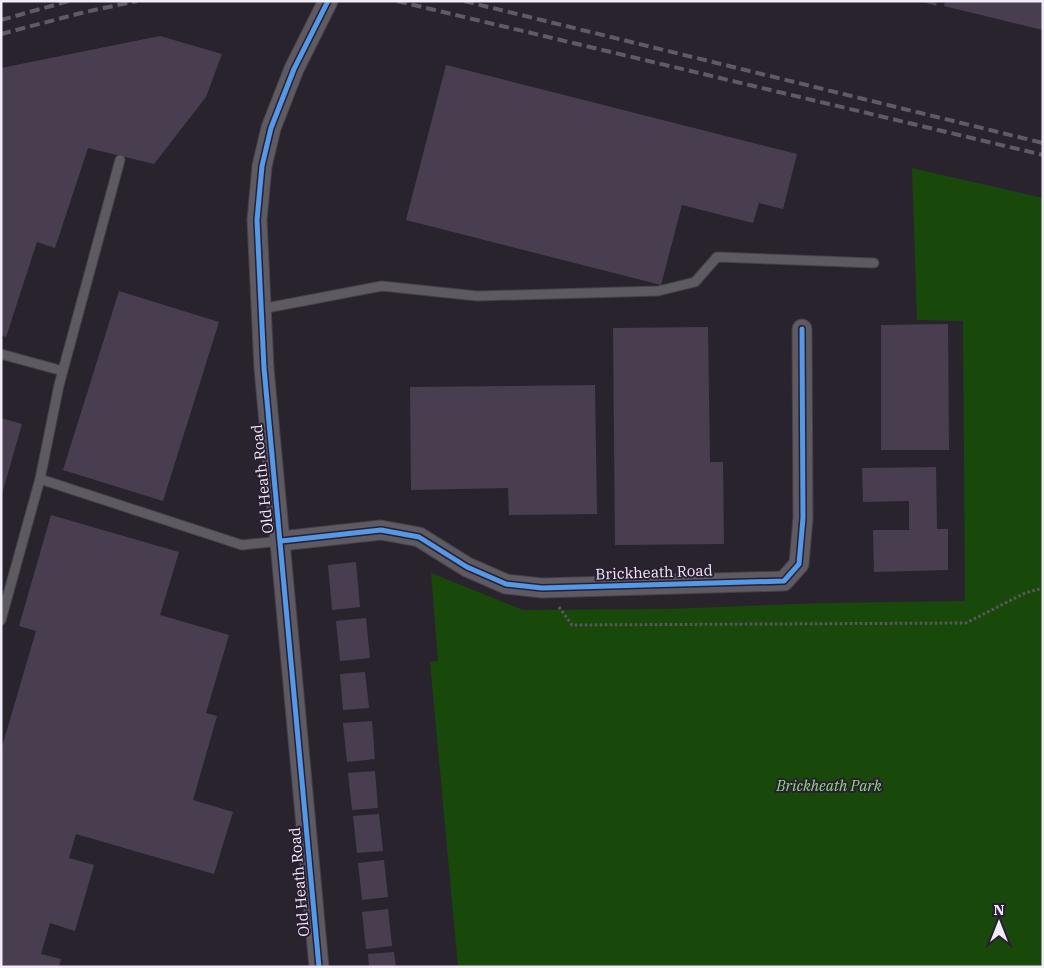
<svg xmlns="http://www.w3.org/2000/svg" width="1044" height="968" viewBox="0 0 1044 968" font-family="'IBM Plex Serif',serif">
  <rect width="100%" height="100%" fill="#29232e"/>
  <path fill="#19480b" d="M912 168 1043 198V967H458L430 662 438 661 431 573 523 610 666 609 821 603 965 601 963 321 917 320Z"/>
  <path fill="#493e50" d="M920 1H937L936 6Z
    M945 1H1043V30L944 6Z
    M160 36 222 54 206 97 154 164 88 148 55 248 37 242 6 337 1 335V68Z
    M446 65 797 154 783 209 759 203 753 223 682 205 661 285 406 220Z
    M119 291 219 322 163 501 63 470Z
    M948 324 949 450H881V325Z
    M708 327 710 462H723L724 544 615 545 613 328Z
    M595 385 597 514 509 515 508 488 411 490 410 387Z
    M1 418 22 424 2 494H1Z
    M936 467 937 529H948V570L874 572 873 530H909V501L863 502 862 468Z
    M51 515 179 552 160 615 229 635 206 713 217 716 193 800 233 812 214 874 76 834 69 858 94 865 75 931 50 923 41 954 61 959 59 967H1V750L36 631 19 626Z
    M356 562 360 607 332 610 328 565Z
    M366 618 370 658 340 661 336 621Z
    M365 672 369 708 343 710 340 674Z
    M372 721 375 759 347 762 343 723Z
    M375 771 378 808 352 810 348 773Z
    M379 814 383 851 357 853 353 816Z
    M384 860 388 897 362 900 358 863Z
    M388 909 392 946 366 949 362 912Z
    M394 952 396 967H369L368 954Z"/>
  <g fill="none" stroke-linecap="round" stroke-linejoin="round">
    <defs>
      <path id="service" d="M120 160 59 385 40 479 242 545 281 541
        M261 309 382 286 477 296 658 291 695 282 717 257 874 263
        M1 354 63 371
        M1 620 40 479"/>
      <path id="minor" d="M281 541 381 530 419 537 467 567 506 584 542 588 784 581 799 564 803 518 802 329
        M319 967 264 368 257 220 262 166 271 128 294 69 328 1"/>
    </defs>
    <use href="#service" stroke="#47414b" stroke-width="11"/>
    <use href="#minor" stroke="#47414b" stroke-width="21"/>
    <path stroke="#5c585f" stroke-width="3" stroke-dasharray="2.5 2.5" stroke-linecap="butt" d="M559 607 572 625 966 623 1025 593 1043 588"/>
    <use href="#service" stroke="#5e5a61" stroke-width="9"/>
    <use href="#minor" stroke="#5e5a61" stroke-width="19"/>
    <path stroke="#5f5a63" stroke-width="4" stroke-dasharray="10 5" stroke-linecap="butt" d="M397 1 1043 155
      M464 1 1043 143
      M1 20 69 1
      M1 34 85 12 137 1"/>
    <defs>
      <path id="cycleway" d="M281 541 381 530 419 537 467 567 506 584 542 588 784 581 799 564 803 518 802 329
        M319 967 264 368 257 220 262 166 271 128 294 69 328 1"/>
    </defs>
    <use href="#cycleway" stroke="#2a1f32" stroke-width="8"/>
    <use href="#cycleway" stroke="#5399e6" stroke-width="5"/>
  </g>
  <g text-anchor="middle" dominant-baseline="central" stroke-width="4" stroke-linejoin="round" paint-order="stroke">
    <g font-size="15" fill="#f2ebf8" stroke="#2a1f32">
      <text transform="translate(262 479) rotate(-96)">Old Heath Road</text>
      <text transform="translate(654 572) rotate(-2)">Brickheath Road</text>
      <text transform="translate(299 882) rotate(-95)">Old Heath Road</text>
    </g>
    <g font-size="15" font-style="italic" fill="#8dda7c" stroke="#2a1f32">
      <text x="829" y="785">Brickheath Park</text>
    </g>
  </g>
  <rect width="1044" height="968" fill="none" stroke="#f2ebf8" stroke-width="5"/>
  <g transform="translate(999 923)" stroke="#2a1f32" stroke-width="4" paint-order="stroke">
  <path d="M0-4L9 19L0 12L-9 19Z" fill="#f2ebf8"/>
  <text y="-8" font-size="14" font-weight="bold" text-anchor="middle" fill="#f2ebf8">N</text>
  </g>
</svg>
